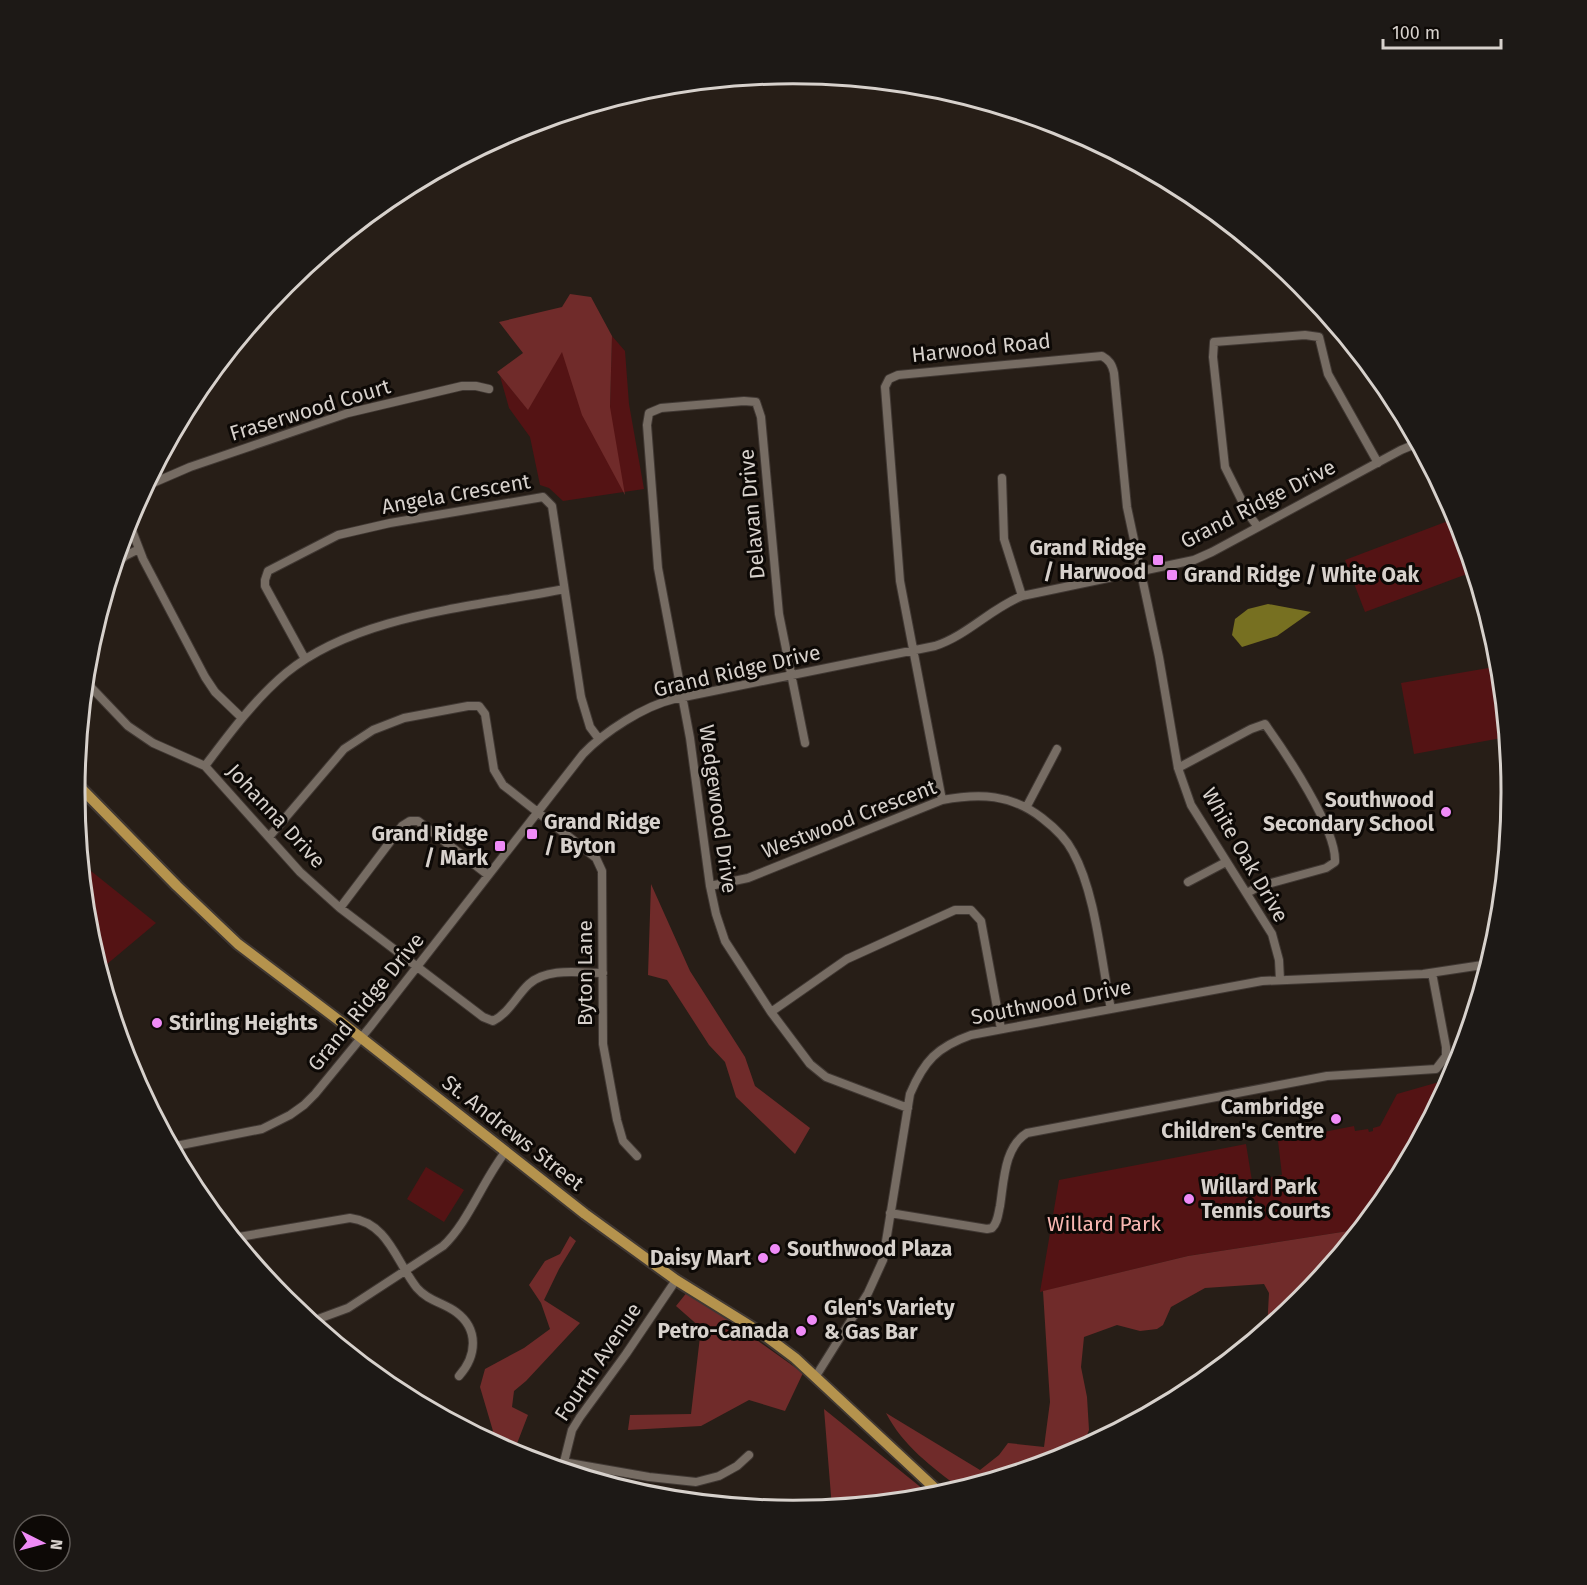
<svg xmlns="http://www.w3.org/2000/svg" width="1587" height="1585" viewBox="0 0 1587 1585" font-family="'Fira Sans',sans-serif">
  <rect width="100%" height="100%" fill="#271e17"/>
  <path fill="#541314" d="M612 336 625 351 629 404 644 489 563 501 549 488 540 485 530 437 509 408 500 376 528 409 562 351 610 407Z
    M1448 521 1467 574 1365 612 1345 560Z
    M1500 666 1507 737 1414 754 1401 683Z
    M81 863 156 923 100 970 88 932Z
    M1446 1080 1450 1082 1391 1192 1361 1229 1188 1256 1040 1292 1059 1180 1246 1144 1252 1181 1282 1175 1278 1141 1354 1126 1355 1131 1368 1129 1369 1132 1373 1131V1128L1380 1126 1397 1094Z
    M426 1167 464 1190 444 1222 407 1199Z"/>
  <path fill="#702b2a" d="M570 294 591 297 612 336 610 407 625 495 582 415 562 352 528 410 497 372 523 353 499 322 562 307Z
    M651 884 690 971 745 1057 755 1086 810 1128 795 1154 736 1097 725 1062 709 1045 667 980 648 975Z
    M1361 1229 1302 1301 1267 1330 1269 1293 1264 1284 1205 1288 1171 1307 1163 1325 1157 1329 1140 1331 1117 1325 1084 1337 1081 1367 1087 1397 1089 1430 1081 1450 1068 1457 961 1489C932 1467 903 1446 886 1413L980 1470 999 1455 1008 1443 1044 1447 1050 1402 1043 1291 1188 1256Z
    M570 1236 576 1241 559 1269 544 1300 580 1323 526 1381 514 1391 512 1407 528 1415 513 1454 486 1440 493 1431 480 1387 485 1369 524 1348 550 1329 541 1303 529 1285 545 1261 560 1254Z
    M688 1291 803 1373 785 1411 749 1400 701 1426 628 1430 630 1415 691 1414 701 1328 676 1306Z
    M824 1409 934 1498 896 1501 888 1499 885 1502 832 1508Z"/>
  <path fill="#777021" d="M1268 604 1311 612 1277 636 1242 647 1232 635 1235 619 1248 609Z"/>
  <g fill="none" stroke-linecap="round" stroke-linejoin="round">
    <defs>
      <path id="minor" d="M1002 478 1004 539 1022 596
        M146 486 190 467 348 413 462 386H476L489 389
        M128 520 143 559 205 677 215 692 242 718
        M1258 527 1249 515 1225 467 1213 357 1214 342 1305 335 1319 337 1328 374 1378 463
        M115 565 125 556 139 549
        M305 659 265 586V580L268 571 338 535 390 523 543 497 552 506 581 697 590 727 599 739
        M85 681 128 726 153 743 205 766 300 872 340 908 483 1017 493 1021C510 1012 516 996 529 984 548 967 580 973 603 973
        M805 743 779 614 761 417 756 402 744 401 661 408 649 413 647 425 658 568 690 738 710 886 716 914 725 941 771 1012 810 1064 826 1077 908 1108
        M205 766C229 734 255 699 286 673 358 614 476 607 564 589
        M1178 768 1251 729 1265 724C1285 752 1337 829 1335 862L1326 868 1260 886 1247 893
        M942 800 900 581 885 387 889 379 898 375 1102 356C1109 360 1112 364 1114 373L1127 507 1159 657 1178 768 1191 805 1272 934 1279 960 1280 980
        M1027 806 1057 749
        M269 837 344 749 373 730 404 718 468 706H479L485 714 494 770 503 785 596 858 602 871 603 1044 617 1120 623 1141 637 1156
        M1188 882 1226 862
        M710 886 748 878 942 800C980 793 1011 794 1042 818 1055 828 1066 838 1073 852 1096 894 1101 961 1111 1009
        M340 908 402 826 410 821H418L488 875
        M771 1012 847 959 955 910H971L981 921 1001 1029
        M171 1147 262 1129 290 1115 304 1105 315 1094 370 1027 583 754C604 732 644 706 674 699L935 646C968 635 990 609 1022 596L1194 560 1212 552 1401 450 1418 443
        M890 1213 987 1229 992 1228C998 1222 998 1214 1000 1206 1004 1181 1004 1147 1027 1133L1327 1076 1436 1069 1446 1056V1047L1432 973
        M233 1238 350 1218C389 1223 396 1262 417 1288 428 1301 444 1303 456 1312 479 1329 477 1356 459 1376
        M310 1322 348 1308 443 1246C468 1223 483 1180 506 1151
        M816 1376 868 1293 883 1260 910 1094C924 1061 937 1047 971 1035L1262 981 1423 974 1489 964
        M563 1462 649 1477 696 1482 719 1476 737 1466 749 1455
        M562 1470 572 1430 580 1417 626 1354 676 1280"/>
      <path id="major" d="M75 782 177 886 238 944 341 1022 585 1214 676 1280 763 1334 795 1358 942 1495"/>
    </defs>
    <use href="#minor" stroke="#403833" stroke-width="10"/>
    <use href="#major" stroke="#403833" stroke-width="14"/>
    <use href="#minor" stroke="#766c63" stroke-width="8"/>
    <use href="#major" stroke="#b5934d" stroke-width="10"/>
  </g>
  <g fill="#ef8bf7" stroke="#0d0906" stroke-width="2">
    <rect x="1152" y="554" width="12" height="12" rx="3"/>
    <rect x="1166" y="569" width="12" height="12" rx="3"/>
    <circle cx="1446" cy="812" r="6"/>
    <rect x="526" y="828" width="12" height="12" rx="3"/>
    <rect x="494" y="840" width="12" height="12" rx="3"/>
    <circle cx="157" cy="1023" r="6"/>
    <circle cx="1336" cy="1119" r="6"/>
    <circle cx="1189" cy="1199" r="6"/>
    <circle cx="775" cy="1249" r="6"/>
    <circle cx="763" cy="1258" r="6"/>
    <circle cx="812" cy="1320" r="6"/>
    <circle cx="801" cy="1331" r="6"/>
  </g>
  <g text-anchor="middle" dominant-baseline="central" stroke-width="6" stroke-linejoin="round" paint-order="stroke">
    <g font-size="21" fill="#d7d1cc" stroke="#0d0906">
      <text transform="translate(981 348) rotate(-6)">Harwood Road</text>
      <text transform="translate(310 410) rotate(-17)">Fraserwood Court</text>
      <text transform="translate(456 494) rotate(-10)">Angela Crescent</text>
      <text transform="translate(1258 504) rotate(-27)">Grand Ridge Drive</text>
      <text transform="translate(752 514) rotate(-95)">Delavan Drive</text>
      <text transform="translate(737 671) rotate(-13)">Grand Ridge Drive</text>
      <text transform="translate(718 809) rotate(82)">Wedgewood Drive</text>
      <text transform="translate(276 816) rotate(47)">Johanna Drive</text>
      <text transform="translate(849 819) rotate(-21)">Westwood Crescent</text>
      <text transform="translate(1245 855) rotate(60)">White Oak Drive</text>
      <text transform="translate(585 973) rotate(-90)">Byton Lane</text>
      <text transform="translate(366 1002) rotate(-51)">Grand Ridge Drive</text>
      <text transform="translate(1051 1002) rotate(-11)">Southwood Drive</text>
      <text transform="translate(513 1133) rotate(38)">St. Andrews Street</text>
      <text transform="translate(598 1362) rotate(-56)">Fourth Avenue</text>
    </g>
    <g font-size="21" font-weight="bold" fill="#d7d1cc" stroke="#0d0906" text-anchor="end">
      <text x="1146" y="548">Grand Ridge<tspan x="1146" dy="24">/ Harwood</tspan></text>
      <text x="1184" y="575" text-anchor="start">Grand Ridge / White Oak</text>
      <text x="1434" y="800">Southwood<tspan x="1434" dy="24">Secondary School</tspan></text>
      <text x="544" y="822" text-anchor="start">Grand Ridge<tspan x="544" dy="24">/ Byton</tspan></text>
      <text x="488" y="834">Grand Ridge<tspan x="488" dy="24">/ Mark</tspan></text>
      <text x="169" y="1023" text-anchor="start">Stirling Heights</text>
      <text x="1324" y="1107">Cambridge<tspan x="1324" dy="24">Children's Centre</tspan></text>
      <text x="1201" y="1187" text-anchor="start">Willard Park<tspan x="1201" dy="24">Tennis Courts</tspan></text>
      <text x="787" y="1249" text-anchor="start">Southwood Plaza</text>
      <text x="751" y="1258">Daisy Mart</text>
      <text x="824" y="1308" text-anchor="start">Glen's Variety<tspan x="824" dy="24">&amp; Gas Bar</tspan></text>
      <text x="789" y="1331">Petro-Canada</text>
    </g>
    <g font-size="21" fill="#f9b7b2" stroke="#0d0906">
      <text x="1104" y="1224">Willard Park</text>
    </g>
  </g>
  <path d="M0 0H1587V1585H0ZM85 792a708 708 0 1 1 1416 0a708 708 0 1 1-1416 0Z" fill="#1d1916" fill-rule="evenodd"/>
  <path fill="none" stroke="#d7d1cc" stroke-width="3" d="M85 792a708 708 0 1 1 1416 0a708 708 0 1 1-1416 0Z"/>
  <g transform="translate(42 1543) rotate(96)"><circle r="28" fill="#0d0906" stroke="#5e5955" stroke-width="1.5"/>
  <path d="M0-4.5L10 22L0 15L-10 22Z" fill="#ef8bf7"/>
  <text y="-9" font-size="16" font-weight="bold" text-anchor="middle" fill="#d7d1cc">N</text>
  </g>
  <path d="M1383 39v9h118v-9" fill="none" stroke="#d7d1cc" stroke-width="3"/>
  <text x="1392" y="39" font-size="18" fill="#d7d1cc" stroke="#0d0906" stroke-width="4.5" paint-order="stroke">100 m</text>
</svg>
